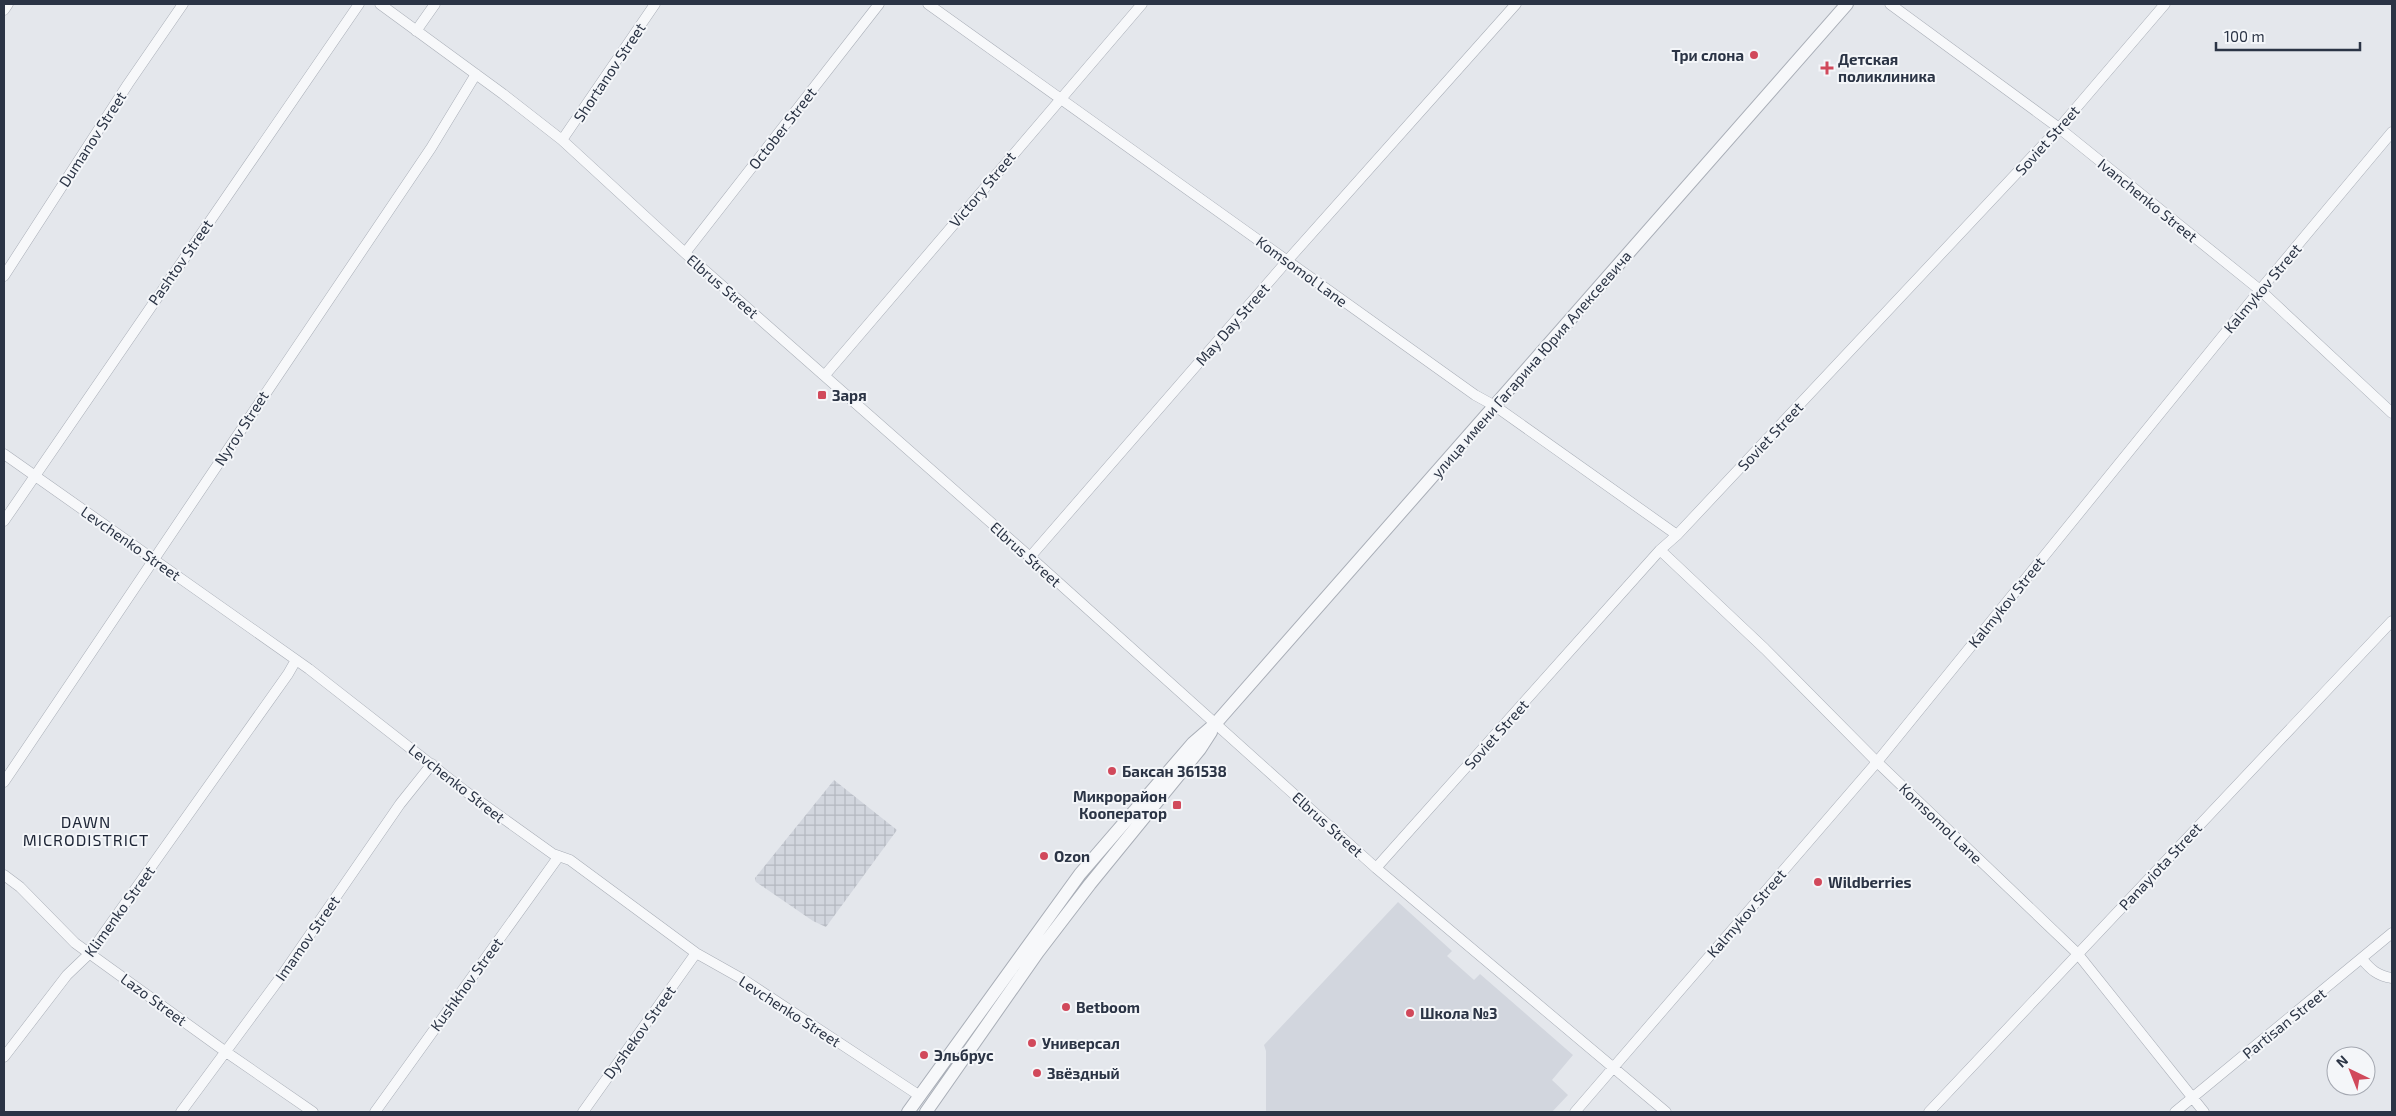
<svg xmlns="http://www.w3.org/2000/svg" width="2396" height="1116" viewBox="0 0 2396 1116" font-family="'Exo 2',sans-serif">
  <defs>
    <pattern id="industrial-grid" width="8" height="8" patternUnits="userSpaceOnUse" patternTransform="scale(1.25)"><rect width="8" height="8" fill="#d2d6de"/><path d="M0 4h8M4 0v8" fill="none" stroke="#b4b8c0"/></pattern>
  </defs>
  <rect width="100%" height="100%" fill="#e4e7ec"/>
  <path fill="#d2d6de" d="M1398 902 1452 951 1447 956 1474 980 1480 974 1573 1055 1552 1080 1568 1095 1552 1112H1266V1051L1264 1045Z"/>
  <path fill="url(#industrial-grid)" d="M834 780 897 830 826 927 813 921 756 882 755 878Z"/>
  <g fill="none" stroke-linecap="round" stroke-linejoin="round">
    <defs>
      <path id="minor" d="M380 4 503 94 562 140 685 253 1030 557 1376 868 1666 1112
        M928 4 1475 395 1495 406 1677 535
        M1890 4 2059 128 2260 290 2392 413
        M4 10 8 4
        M416 31 435 4
        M562 140 655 4
        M685 253 879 4
        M4 276 128 84 183 4
        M825 375 1142 4
        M4 454 309 669 465 791 553 854 570 860 696 953 744 980 920 1096
        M4 521 359 4
        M1660 550 1765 649 1877 762 2077 953 2204 1112
        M1030 557 1287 261 1516 4
        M4 782 431 148 476 74
        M1376 868 1660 550 1677 535 2059 128 2165 4
        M4 875 20 887 75 943 226 1052 313 1112
        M2362 959C2371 970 2378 976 2392 978
        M4 1057 67 975 90 953 288 674 296 660
        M181 1112 280 978 400 804 432 764
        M375 1112 559 856
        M583 1112 696 953
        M1575 1112 1877 762 2260 290 2392 132
        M1929 1112 2392 621
        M2175 1112 2392 933"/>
      <path id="tertiary" d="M908 1112 1080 874 1193 743 1216 723 1847 4
        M926 1112 1038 952 1090 884 1200 749 1211 732"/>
    </defs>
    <use href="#minor" stroke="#a9aeb7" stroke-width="11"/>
    <use href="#tertiary" stroke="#a9aeb7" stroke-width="14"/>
    <use href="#minor" stroke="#f7f8fa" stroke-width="10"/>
    <use href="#tertiary" stroke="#f7f8fa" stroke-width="12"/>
  </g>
  <g fill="#d1495b" stroke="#f4f6f9" stroke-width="2">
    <circle cx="1754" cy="55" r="5"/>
    <path d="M1824.5 60.5h5v5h5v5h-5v5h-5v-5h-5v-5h5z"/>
    <rect x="817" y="390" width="10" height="10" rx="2.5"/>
    <circle cx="1112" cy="771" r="5"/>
    <rect x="1172" y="800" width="10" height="10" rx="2.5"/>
    <circle cx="1044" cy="856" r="5"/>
    <circle cx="1818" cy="882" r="5"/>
    <circle cx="1066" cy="1007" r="5"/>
    <circle cx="1410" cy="1013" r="5"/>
    <circle cx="1032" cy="1043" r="5"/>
    <circle cx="924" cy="1055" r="5"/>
    <circle cx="1037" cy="1073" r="5"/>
  </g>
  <g text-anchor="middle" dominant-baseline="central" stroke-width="4" stroke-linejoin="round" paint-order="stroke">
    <g font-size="15" font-weight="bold" fill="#2b3445" stroke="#f4f6f9" text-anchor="start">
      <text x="1744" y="55" text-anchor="end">Три слона</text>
      <text x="1838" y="59">Детская<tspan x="1838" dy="17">поликлиника</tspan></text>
      <text x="832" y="395">Заря</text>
      <text x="1122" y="771">Баксан 361538</text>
      <text x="1167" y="796" text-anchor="end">Микрорайон<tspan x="1167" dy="17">Кооператор</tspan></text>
      <text x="1054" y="856">Ozon</text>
      <text x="1828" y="882">Wildberries</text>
      <text x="1076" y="1007">Betboom</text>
      <text x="1420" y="1013">Школа №3</text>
      <text x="1042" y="1043">Универсал</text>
      <text x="934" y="1055">Эльбрус</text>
      <text x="1047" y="1073">Звёздный</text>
    </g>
    <g font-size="15" fill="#2b3445" stroke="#f4f6f9">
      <text transform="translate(609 72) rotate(-56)">Shortanov Street</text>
      <text transform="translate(782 128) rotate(-52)">October Street</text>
      <text transform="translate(92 139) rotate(-57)">Dumanov Street</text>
      <text transform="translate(2047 140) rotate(-48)">Soviet Street</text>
      <text transform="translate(982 189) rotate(-50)">Victory Street</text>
      <text transform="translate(2148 200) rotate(39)">Ivanchenko Street</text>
      <text transform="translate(180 262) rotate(-55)">Pashtov Street</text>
      <text transform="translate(1302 271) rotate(36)">Komsomol Lane</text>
      <text transform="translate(723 286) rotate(41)">Elbrus Street</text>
      <text transform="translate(2262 288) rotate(-50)">Kalmykov Street</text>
      <text transform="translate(1232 324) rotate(-49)">May Day Street</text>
      <text transform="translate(1531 364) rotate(-49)">улица имени Гагарина Юрия Алексеевича</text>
      <text transform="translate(241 428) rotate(-57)">Nyrov Street</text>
      <text transform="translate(1770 436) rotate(-47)">Soviet Street</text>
      <text transform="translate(131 543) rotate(35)">Levchenko Street</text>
      <text transform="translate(1026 554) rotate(42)">Elbrus Street</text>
      <text transform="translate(2006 602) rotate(-51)">Kalmykov Street</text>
      <text transform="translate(1496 734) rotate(-48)">Soviet Street</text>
      <text transform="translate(457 783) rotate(38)">Levchenko Street</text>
      <text transform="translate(1941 823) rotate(44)">Komsomol Lane</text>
      <text transform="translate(1328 824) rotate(42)">Elbrus Street</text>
      <text transform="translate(2160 866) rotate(-47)">Panayiota Street</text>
      <text transform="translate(119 911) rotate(-54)">Klimenko Street</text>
      <text transform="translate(1746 913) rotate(-49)">Kalmykov Street</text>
      <text transform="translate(307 938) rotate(-55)">Imamov Street</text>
      <text transform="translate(466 984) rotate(-54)">Kushkhov Street</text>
      <text transform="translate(154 999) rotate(36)">Lazo Street</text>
      <text transform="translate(790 1011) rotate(33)">Levchenko Street</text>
      <text transform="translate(2284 1023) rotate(-39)">Partisan Street</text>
      <text transform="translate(639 1032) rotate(-54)">Dyshekov Street</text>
    </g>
    <g font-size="16" letter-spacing="1" fill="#1d2536" stroke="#f4f6f9">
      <text x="86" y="821">DAWN<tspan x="86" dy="18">MICRODISTRICT</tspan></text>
    </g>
  </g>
  <rect width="2396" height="1116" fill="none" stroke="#2b3445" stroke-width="10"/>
  <g transform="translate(2351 1071) rotate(317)"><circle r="24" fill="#f4f6f9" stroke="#a4a8b1"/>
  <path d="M0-4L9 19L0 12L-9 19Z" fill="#d1495b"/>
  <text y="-8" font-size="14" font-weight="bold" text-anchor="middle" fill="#2b3445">N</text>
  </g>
  <path d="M2216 42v8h144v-8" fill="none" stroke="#2b3445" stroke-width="2.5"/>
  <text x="2224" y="42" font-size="15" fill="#2b3445" stroke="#f4f6f9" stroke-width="4" paint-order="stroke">100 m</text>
</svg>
